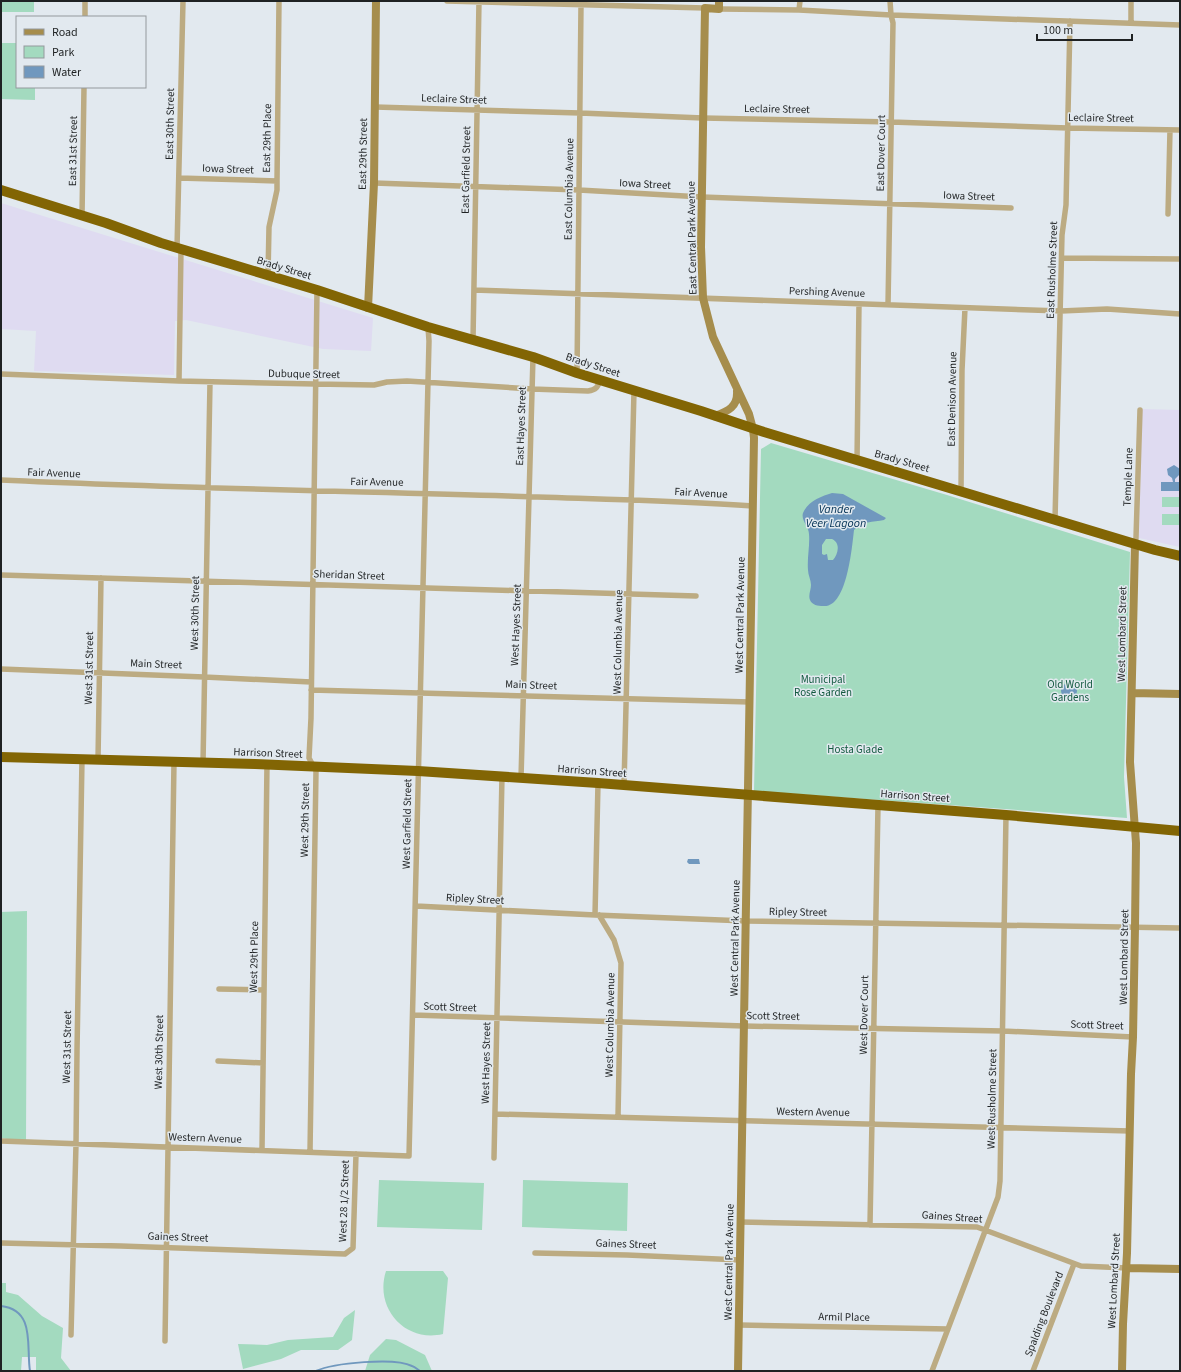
<svg xmlns="http://www.w3.org/2000/svg" width="1181" height="1372" viewBox="0 0 1181 1372" font-family="'Source Sans 3',sans-serif">
  <rect width="100%" height="100%" fill="#e2e9ef"/>
  <path fill="#dfdbf1" d="M1 203 373 318 371 351 323 349 186 320 175 321 174 375 34 371 36 331 1 329Z
    M1142 409 1180 410V547L1139 538Z"/>
  <path fill="#a3dabf" d="M1 1H34V12H1Z
    M1 43H17V87H35V100L1 99Z
    M771 443 947 495 1130 552 1124 777 1127 818 754 791 761 449Z
    M1162 497H1180V507H1162Z
    M1162 514H1180V525H1162Z
    M27 911 26 1142 1 1138V912Z
    M379 1180 484 1183 482 1230 377 1227Z
    M523 1180 628 1183 627 1231 522 1227Z
    M386 1271H443L448 1278 443 1334C405 1343 374 1308 386 1271Z
    M1 1283H6V1292L18 1295 42 1316 63 1328 61 1358 71 1371H36V1357H22L21 1371H1Z
    M355 1310 352 1340 338 1350H301L281 1359 243 1369 238 1344 267 1345 288 1340 333 1337 344 1318Z
    M386 1339 396 1340 425 1355 432 1371H365L370 1355Z"/>
  <path fill="#7098be" fill-rule="evenodd" d="M1174 465 1180 469V474L1175 479V482H1180V491H1161V482H1173L1172 478 1168 475 1167 469Z
    M832 493 843 494 886 518 884 520C873 522 862 521 854 530 852 547 847 609 823 606 818 606 812 605 810 600 808 595 811 590 811 585 811 580 808 575 808 570 807 558 810 546 809 534 809 526 799 519 804 511 809 501 822 496 832 493ZM826 539H832C841 543 838 554 833 560H828L827 554 824 555 822 554V545Z
    M1061 691a8 8 0 1 1 16 0a8 8 0 1 1-16 0Z
    M688 859H699L700 864H689L687 862Z"/>
  <g fill="none" stroke-linecap="round" stroke-linejoin="round">
    <path stroke="#7098be" stroke-width="2" d="M1 1306C36 1310 26 1347 30 1371
      M316 1371C333 1363 395 1357 412 1366 415 1367 417 1369 420 1371"/>
    <path stroke="#bcab82" stroke-width="5.5" d="M447 1 705 8
      M719 9 799 10 891 15 1180 25
      M799 10 800 1
      M85 17V1
      M1131 23V1
      M375 107 580 113 703 118 891 122 1068 128 1180 130
      M179 178 277 181
      M374 183 579 190 702 197 1011 208
      M1168 214 1170 130
      M82 216 84 87
      M177 248 183 1
      M1062 258 1180 259
      M268 275 269 227 277 190V181L279 1
      M474 290 1061 311 1107 309 1180 314
      M888 305 893 23 891 15 890 1
      M473 340 479 1
      M577 373 581 5
      M1 374 179 381 315 384 374 385 387 382 407 381 532 389 588 391C596 390 598 387 600 380
      M179 381 181 249
      M857 461 859 304
      M1 480C170 488 339 491 508 496 589 499 671 500 753 506
      M961 491 962 370 965 308
      M1055 520 1062 235 1066 205 1070 21
      M1135 544 1136 538 1140 410
      M1 575 696 596
      M1 669 204 677 311 682
      M311 690 750 702
      M98 760 101 578
      M203 763 210 382
      M521 778 533 357
      M624 785 634 391
      M416 906 595 915 746 921 1180 928
      M595 915 598 783
      M599 915 614 940 621 963 618 1117
      M219 989 263 990
      M413 1015 744 1026 1003 1031 1133 1037
      M218 1061 263 1063
      M495 1114 1130 1131
      M1 1141 409 1156 429 341 428 327
      M262 1150 267 764
      M310 1152 316 771 309 758 311 718 317 290
      M494 1158 502 776
      M740 1222 977 1227 1081 1266 1127 1268
      M870 1225 878 806
      M1 1243 121 1246 345 1254 353 1248 356 1154
      M535 1253 627 1255 740 1260
      M739 1325 948 1329
      M71 1335 76 1144 77 1051 82 759
      M165 1341 174 762
      M932 1371 998 1197 1000 1181 1006 815
      M1033 1371 1074 1264"/>
    <path stroke="#a68d4c" stroke-width="8" d="M719 1V9L705 8 701 247 703 298 713 337 749 414 753 429 754 438 738 1371
      M368 308 374 183 376 1
      M715 416C728 411 738 407 737 391
      M1132 693 1180 694
      M1127 1268 1180 1269
      M1122 1371 1123 1324 1127 1253 1131 1074 1133 1037 1135 927 1136 843 1130 762 1135 544"/>
    <path stroke="#826504" stroke-width="10" d="M1 190 106 223 161 243 317 290 428 327 533 357 577 373 701 411 764 432 1155 550 1180 556
      M1 757 255 764 418 771 598 783 1006 815 1180 831"/>
  </g>
  <g text-anchor="middle" dominant-baseline="central" stroke-width="3" stroke-linejoin="round" paint-order="stroke">
    <g font-size="11" fill="#1f2223" stroke="#e2e9ef">
      <text transform="translate(454 99) rotate(2)">Leclaire Street</text>
      <text transform="translate(777 109) rotate(1)">Leclaire Street</text>
      <text transform="translate(1101 118) rotate(1)">Leclaire Street</text>
      <text transform="translate(170 124) rotate(-89)">East 30th Street</text>
      <text transform="translate(267 138) rotate(-89)">East 29th Place</text>
      <text transform="translate(73 151) rotate(-89)">East 31st Street</text>
      <text transform="translate(881 153) rotate(-89)">East Dover Court</text>
      <text transform="translate(363 154) rotate(-89)">East 29th Street</text>
      <text transform="translate(228 169) rotate(2)">Iowa Street</text>
      <text transform="translate(466 170) rotate(-89)">East Garfield Street</text>
      <text transform="translate(645 184) rotate(3)">Iowa Street</text>
      <text transform="translate(569 189) rotate(-89)">East Columbia Avenue</text>
      <text transform="translate(969 196) rotate(2)">Iowa Street</text>
      <text transform="translate(692 238) rotate(-91)">East Central Park Avenue</text>
      <text transform="translate(284 268) rotate(17)">Brady Street</text>
      <text transform="translate(1052 270) rotate(-88)">East Rusholme Street</text>
      <text transform="translate(827 292) rotate(2)">Pershing Avenue</text>
      <text transform="translate(593 365) rotate(18)">Brady Street</text>
      <text transform="translate(304 374) rotate(1)">Dubuque Street</text>
      <text transform="translate(952 399) rotate(-89)">East Denison Avenue</text>
      <text transform="translate(521 426) rotate(-88)">East Hayes Street</text>
      <text transform="translate(902 461) rotate(16)">Brady Street</text>
      <text transform="translate(54 473) rotate(2)">Fair Avenue</text>
      <text transform="translate(1128 477) rotate(-88)">Temple Lane</text>
      <text transform="translate(377 482) rotate(1)">Fair Avenue</text>
      <text transform="translate(701 493) rotate(3)">Fair Avenue</text>
      <text transform="translate(349 575) rotate(2)">Sheridan Street</text>
      <text transform="translate(195 613) rotate(-89)">West 30th Street</text>
      <text transform="translate(740 615) rotate(-89)">West Central Park Avenue</text>
      <text transform="translate(516 625) rotate(-88)">West Hayes Street</text>
      <text transform="translate(1122 634) rotate(-89)">West Lombard Street</text>
      <text transform="translate(618 642) rotate(-89)">West Columbia Avenue</text>
      <text transform="translate(156 664) rotate(2)">Main Street</text>
      <text transform="translate(89 668) rotate(-89)">West 31st Street</text>
      <text transform="translate(531 685) rotate(2)">Main Street</text>
      <text transform="translate(268 753) rotate(2)">Harrison Street</text>
      <text transform="translate(592 771) rotate(4)">Harrison Street</text>
      <text transform="translate(915 796) rotate(4)">Harrison Street</text>
      <text transform="translate(305 820) rotate(-89)">West 29th Street</text>
      <text transform="translate(407 824) rotate(-89)">West Garfield Street</text>
      <text transform="translate(475 899) rotate(3)">Ripley Street</text>
      <text transform="translate(798 912) rotate(1)">Ripley Street</text>
      <text transform="translate(735 938) rotate(-89)">West Central Park Avenue</text>
      <text transform="translate(254 957) rotate(-89)">West 29th Place</text>
      <text transform="translate(1124 957) rotate(-89)">West Lombard Street</text>
      <text transform="translate(450 1007) rotate(2)">Scott Street</text>
      <text transform="translate(864 1015) rotate(-89)">West Dover Court</text>
      <text transform="translate(773 1016) rotate(1)">Scott Street</text>
      <text transform="translate(610 1025) rotate(-89)">West Columbia Avenue</text>
      <text transform="translate(1097 1025) rotate(2)">Scott Street</text>
      <text transform="translate(67 1047) rotate(-89)">West 31st Street</text>
      <text transform="translate(159 1052) rotate(-89)">West 30th Street</text>
      <text transform="translate(486 1063) rotate(-89)">West Hayes Street</text>
      <text transform="translate(992 1099) rotate(-89)">West Rusholme Street</text>
      <text transform="translate(813 1112) rotate(1)">Western Avenue</text>
      <text transform="translate(205 1138) rotate(2)">Western Avenue</text>
      <text transform="translate(344 1201) rotate(-88)">West 28 1/2 Street</text>
      <text transform="translate(952 1217) rotate(4)">Gaines Street</text>
      <text transform="translate(178 1237) rotate(2)">Gaines Street</text>
      <text transform="translate(626 1244) rotate(2)">Gaines Street</text>
      <text transform="translate(729 1262) rotate(-89)">West Central Park Avenue</text>
      <text transform="translate(1114 1281) rotate(-87)">West Lombard Street</text>
      <text transform="translate(1044 1314) rotate(-69)">Spalding Boulevard</text>
      <text transform="translate(844 1317) rotate(1)">Armil Place</text>
    </g>
    <g font-size="11" fill="#135a40" stroke="#e2e9ef">
      <text x="823" y="679">Municipal<tspan x="823" dy="13">Rose Garden</tspan></text>
      <text x="1070" y="684">Old World<tspan x="1070" dy="13">Gardens</tspan></text>
      <text x="855" y="749">Hosta Glade</text>
    </g>
    <g font-size="12" font-style="italic" fill="#002f53" stroke="#e2e9ef">
      <text x="836" y="509">Vander<tspan x="836" dy="14">Veer Lagoon</tspan></text>
    </g>
  </g>
  <rect width="1181" height="1372" fill="none" stroke="#1f2223" stroke-width="4"/>
  <rect x="16" y="16" width="130" height="72" fill="#e2e9ef" stroke="#94999d"/>
  <rect x="24" y="29" width="20" height="6" fill="#a68d4c" stroke="#94999d"/>
  <text x="52" y="36" font-size="12" fill="#1f2223">Road</text>
  <rect x="24" y="46" width="20" height="12" fill="#a3dabf" stroke="#94999d"/>
  <text x="52" y="56" font-size="12" fill="#1f2223">Park</text>
  <rect x="24" y="66" width="20" height="12" fill="#7098be" stroke="#94999d"/>
  <text x="52" y="76" font-size="12" fill="#1f2223">Water</text>
  <path d="M1037 34v6h95v-6" fill="none" stroke="#1f2223" stroke-width="2"/>
  <text x="1043" y="34" font-size="12" fill="#1f2223" stroke="#e2e9ef" stroke-width="3" paint-order="stroke">100 m</text>
</svg>
